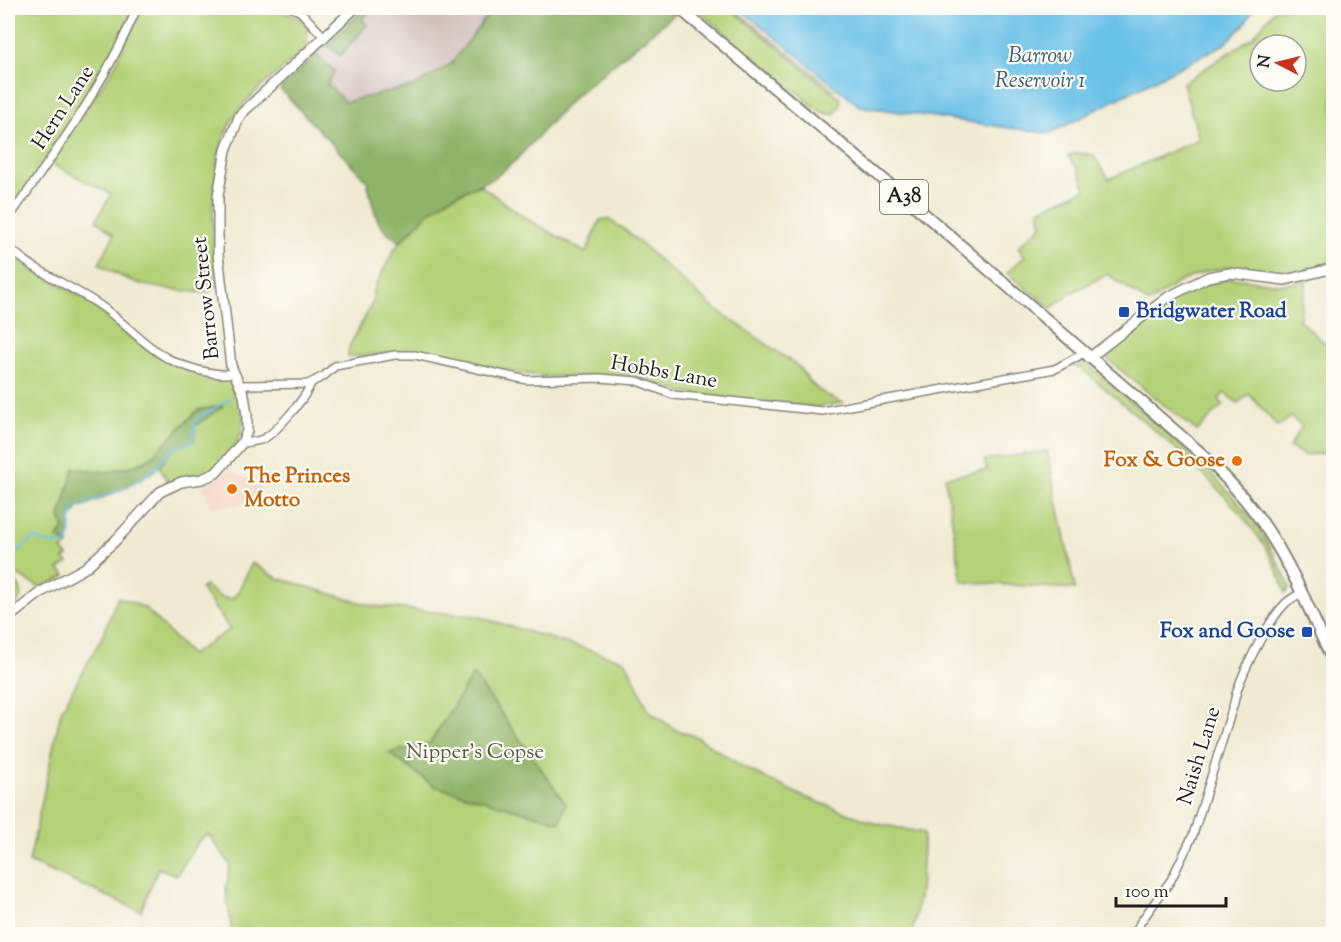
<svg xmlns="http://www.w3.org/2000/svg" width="1341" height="942" viewBox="0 0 1341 942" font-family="'Sorts Mill Goudy',serif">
  <rect width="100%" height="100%" fill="#fdfcf7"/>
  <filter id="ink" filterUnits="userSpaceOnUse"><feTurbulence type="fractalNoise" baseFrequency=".0167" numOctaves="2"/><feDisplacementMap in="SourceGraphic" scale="12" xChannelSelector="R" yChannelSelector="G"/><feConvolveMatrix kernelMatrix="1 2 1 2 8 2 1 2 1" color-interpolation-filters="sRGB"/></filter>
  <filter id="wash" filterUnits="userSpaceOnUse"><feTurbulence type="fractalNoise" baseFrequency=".008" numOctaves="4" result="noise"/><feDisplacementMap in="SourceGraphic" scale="24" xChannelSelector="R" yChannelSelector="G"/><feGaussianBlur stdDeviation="1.35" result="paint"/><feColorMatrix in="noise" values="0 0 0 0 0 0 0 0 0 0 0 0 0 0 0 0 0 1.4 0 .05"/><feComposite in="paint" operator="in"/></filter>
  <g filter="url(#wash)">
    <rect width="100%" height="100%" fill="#f0ead2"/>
    <path fill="#f5d3c1" d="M230 471 261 485 258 503 212 507 202 486Z"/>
    <path fill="#d1c0bc" d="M374 8H493L451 64 415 86 345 102 327 84 335 70 316 54 327 45 339 55 367 25 361 19Z"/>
    <path fill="#b4d177" stroke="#68764a" stroke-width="1.5" fill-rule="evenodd" d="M8 8H133L125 28 93 89 85 96 80 108 8 215Z
      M141 8H274L300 18 308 28 306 47 300 54C278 73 250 93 234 117 209 154 210 243 218 285L207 293C162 289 138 289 99 264L114 235 96 220 111 194 50 163 113 69Z
      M695 8H729L841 99 840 105 834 115 821 112Z
      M732 8H733L835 91Z
      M1276 8H1333V262L1289 274 1225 268 1204 272 1179 282 1149 303 1107 274 1071 293 1051 308 1007 273 1025 256 1018 247 1042 225 1039 210 1086 189 1078 169 1068 156 1077 153 1093 155 1109 179 1199 139 1183 83 1253 37ZM1260 45H1296V81H1260Z
      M480 185 527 219 586 253 600 220 608 219 624 229 710 305 799 367C810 386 823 395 843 403L816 407 683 393 633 375 552 377 518 373 418 350 348 357 349 347 373 302V291L395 248 427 214 451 197Z
      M8 251C30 271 56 281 82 297 105 311 123 334 147 348 173 364 205 369 233 380 247 408 248 435 226 458 222 462 217 468 212 471 199 478 181 481 167 486V480L159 466 172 449 194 441 195 426 222 406 198 410 150 458 136 465 107 472 74 468 64 528 58 538 68 545 62 550 68 556 64 559 68 563 59 569 66 576 41 588 8 570Z
      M1230 278 1281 284 1307 281 1299 320 1333 350V452L1304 455 1289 447 1302 426 1290 417 1278 427 1249 394 1238 403 1224 393 1219 399 1223 405 1197 431 1107 359C1134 321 1184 285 1230 278Z
      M1079 361 1085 362C1139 410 1200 456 1246 512 1265 534 1277 561 1290 587L1286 593C1282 582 1277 570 1272 559 1235 490 1142 421 1082 369L1073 366Z
      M1047 451 1075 589 962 582 945 477 987 470 984 460Z
      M252 563 277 578 373 606 476 616 626 661 649 711 676 730 697 737 743 767 802 796 874 823 924 833 920 892 912 934H232L226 888 230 864 208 834 198 842 177 875 158 868 141 911 29 862 61 711 102 637 118 597 145 608 191 655 230 629 201 589 205 586 220 597 232 599 238 592ZM473 675 434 786 389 753 430 743Z
      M8 576C27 588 24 599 8 613Z"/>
    <path fill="#8fb368" stroke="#566842" stroke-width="1.5" d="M364 8H374L362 19 367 25 340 56 327 45Z
      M493 8H668L675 14 576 95 515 161 494 178 451 197 427 214 400 242C394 237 385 232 381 226 376 219 369 190 367 181L280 89 316 54 335 71 327 84 345 102 415 86 451 64Z
      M223 406 195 426 194 441C161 450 168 465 142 479 122 491 98 499 77 509L72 517 68 545 58 538 64 528 60 517 74 468 107 472 136 465 150 458 198 410Z
      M473 674 566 804 560 822 434 786 389 753 430 743Z"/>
    <path fill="#6bc1e8" stroke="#446e82" stroke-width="1.5" d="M739 8H1254L1245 24 1225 44 1051 133H1044L859 106Z"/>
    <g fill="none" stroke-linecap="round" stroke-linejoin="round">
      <path stroke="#6bc1e8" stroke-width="2" d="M8 571C9 556 22 548 34 538L50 544H67C73 532 68 520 75 508 97 498 124 490 145 477 166 462 163 449 193 441L195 423 200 417 232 398"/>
    </g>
  </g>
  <g filter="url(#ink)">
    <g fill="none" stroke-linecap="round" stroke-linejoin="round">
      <defs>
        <path id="minor" d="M292 8 300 11 325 38
          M8 219C56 152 105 84 137 8
          M8 246C33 272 71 285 101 306 124 322 142 344 167 358 184 367 214 377 234 373
          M240 385 308 384 324 376 335 366 395 355H415L527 380 600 378 637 381 674 395 822 411 1055 369 1084 353
          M242 443C250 442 258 442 265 438 278 430 306 398 311 383
          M1135 934 1140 923 1171 880 1193 835 1234 703C1238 679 1268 620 1286 603 1290 599 1296 596 1301 593"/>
        <path id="secondary" d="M1089 358 1168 297 1208 277 1230 273 1285 280 1334 268
          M8 618 41 592 85 568 115 541 160 492 181 482 202 479 216 473 242 443 247 431V415L244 395 231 366 218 254V196L226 150 240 115 355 8"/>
        <path id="trunk" d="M679 8 914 205 1203 455C1227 478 1250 503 1268 531 1295 572 1313 619 1334 663"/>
      </defs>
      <use href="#minor" stroke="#868377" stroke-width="10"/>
      <use href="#secondary" stroke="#868377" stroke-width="12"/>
      <use href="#trunk" stroke="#868377" stroke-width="14"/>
      <use href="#minor" stroke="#fff" stroke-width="7"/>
      <use href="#secondary" stroke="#fff" stroke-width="9"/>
      <use href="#trunk" stroke="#fff" stroke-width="10"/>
    </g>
  </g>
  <g fill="#1a4fb4" stroke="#fdfcf7" stroke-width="2">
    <rect x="1118" y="306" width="12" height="12" rx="3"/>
    <rect x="1301" y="626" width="12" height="12" rx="3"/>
  </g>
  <g fill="#e8710a" stroke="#fdfcf7" stroke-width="2">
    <circle cx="1237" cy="461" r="6"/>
    <circle cx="232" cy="489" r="6"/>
  </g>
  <g text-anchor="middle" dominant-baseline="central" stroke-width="4.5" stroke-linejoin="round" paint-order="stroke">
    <rect fill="#fdfcf7" stroke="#605f5e" stroke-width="1.5" x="880" y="180" width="48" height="34" rx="4.5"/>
    <g font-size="20" font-weight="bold" fill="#1c1c1c">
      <text x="904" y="197">A38</text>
    </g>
    <g font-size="21" fill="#1c1c1c" stroke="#fdfcf7">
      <text transform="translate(64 108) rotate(-57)">Hern Lane</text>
      <text transform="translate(207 298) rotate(-96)">Barrow Street</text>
      <text transform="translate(664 373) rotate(10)">Hobbs Lane</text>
      <text transform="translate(1200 756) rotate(-73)">Naish Lane</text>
    </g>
    <g font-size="21" font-weight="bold" fill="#164399" stroke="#fdfcf7" text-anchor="start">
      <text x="1136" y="312">Bridgwater Road</text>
      <text x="1295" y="632" text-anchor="end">Fox and Goose</text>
    </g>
    <g font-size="21" font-weight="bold" fill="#c56008" stroke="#fdfcf7" text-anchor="end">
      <text x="1225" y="461">Fox &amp; Goose</text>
      <text x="244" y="477" text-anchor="start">The Princes<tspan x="244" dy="24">Motto</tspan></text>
    </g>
    <g font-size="21" fill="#515b3c" stroke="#fdfcf7">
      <text x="475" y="753">Nipper's Copse</text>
    </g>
    <g font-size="22" font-style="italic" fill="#3c5e6e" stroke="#fdfcf7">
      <text x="1040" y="57">Barrow<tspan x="1040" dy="25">Reservoir 1</tspan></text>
    </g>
  </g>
  <rect width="1341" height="942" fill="none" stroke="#fdfcf7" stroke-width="30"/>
  <g transform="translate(1278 63) rotate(277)"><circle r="28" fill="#fdfcf7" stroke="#a3a29f" stroke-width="1.5"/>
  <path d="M0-4.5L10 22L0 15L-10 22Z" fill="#c8321e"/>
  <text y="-9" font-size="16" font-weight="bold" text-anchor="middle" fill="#1c1c1c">N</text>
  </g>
  <path d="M1116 897v9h110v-9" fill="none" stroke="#1c1c1c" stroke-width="3"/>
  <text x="1125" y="897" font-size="18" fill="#1c1c1c" stroke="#fdfcf7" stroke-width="4.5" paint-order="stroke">100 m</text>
</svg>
